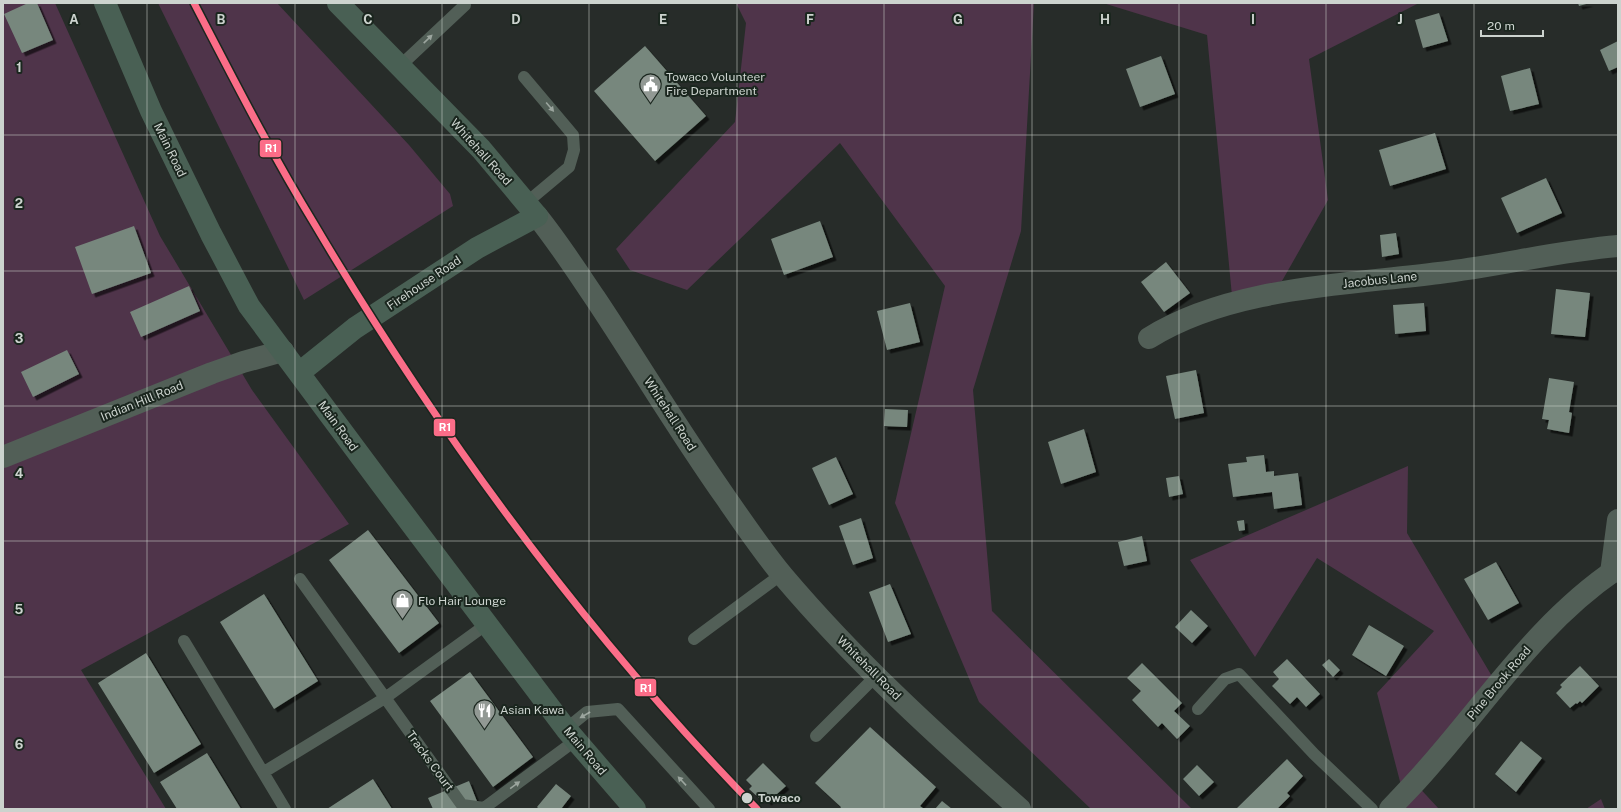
<svg xmlns="http://www.w3.org/2000/svg" width="1621" height="812" viewBox="0 0 1621 812" font-family="'Public Sans',sans-serif">
  <defs>
    <filter id="shadow"><feDropShadow dx="3.5" dy="3.5" stdDeviation="0" flood-color="#0009"/></filter>
  </defs>
  <rect width="100%" height="100%" fill="#272c29"/>
  <path fill="#4f344a" d="M3 3H55L160 236 252 390 349 524 81 670 166 809H3Z
    M158 3H277L409 145 450 194 453 206 304 300Z
    M736 3H1034L1021 231 973 390 992 611 1192 809H1091L979 702 895 503 945 286 840 143 687 290 630 270 616 249 735 122 746 23Z
    M1103 3H1419L1309 59 1328 200 1282 281 1232 296 1207 35Z
    M1408 466 1407 533 1496 683 1414 782 1439 809H1388L1403 793 1377 693 1434 631 1317 558 1255 657 1190 560Z
    M1601 799 1605 809H1586Z"/>
  <path fill="#77877d" filter="url(#shadow)" d="M28 3H37L53 40 22 53 4 14Z
    M1578 3H1590L1579 6Z
    M1439 13 1448 41 1423 48 1415 20Z
    M1618 41V67L1609 71 1600 50Z
    M645 46 706 116 655 161 594 91Z
    M1161 56 1175 94 1140 107 1126 69Z
    M1530 68 1539 104 1510 111 1501 76Z
    M1435 133 1446 169 1390 186 1379 150Z
    M1546 178 1562 213 1517 233 1501 198Z
    M820 221 833 257 784 275 771 239Z
    M134 226 151 273 92 294 75 247Z
    M1396 233 1399 254 1382 257 1380 235Z
    M1166 262 1190 293 1164 312 1141 282Z
    M189 286 200 311 141 337 130 312Z
    M1556 289 1590 293 1585 337 1551 334Z
    M910 303 920 342 887 350 877 311Z
    M1424 303 1426 331 1395 334 1393 305Z
    M67 350 79 374 33 397 21 372Z
    M1196 370 1204 413 1175 419 1166 376Z
    M1549 378 1574 382 1569 412 1572 413 1569 433 1547 429 1549 420 1542 419Z
    M885 409 908 410 907 427 884 426Z
    M1084 429 1096 472 1061 484 1048 442Z
    M1264 455 1266 472 1274 471V476L1298 473 1302 505 1274 509 1272 492 1233 497 1228 464 1247 462 1246 457Z
    M836 457 853 494 829 505 812 468Z
    M1179 476 1183 494 1169 497 1166 478Z
    M861 518 873 558 853 565 839 526Z
    M1244 520 1245 530 1239 531 1237 521Z
    M368 530 439 623 399 653 329 560Z
    M1142 536 1147 561 1124 566 1118 542Z
    M1496 562 1519 603 1488 620 1464 579Z
    M890 584 911 634 888 642 869 592Z
    M264 594 318 681 274 709 220 622Z
    M1191 610 1208 626 1192 643 1175 627Z
    M1369 625 1404 646 1386 676 1352 655Z
    M146 653 201 744 154 773 98 683Z
    M1287 659 1320 694 1306 707 1297 697 1290 704 1272 686 1279 679 1273 672Z
    M1329 659 1340 670 1333 677 1322 665Z
    M1142 663 1182 703 1174 711 1190 726 1177 739 1162 723 1158 727 1132 700 1141 691 1127 678Z
    M1580 666 1599 686 1582 703 1580 701 1577 704 1576 703 1570 708 1556 693 1562 687 1560 685Z
    M470 672 533 757 493 787 430 701Z
    M870 727 936 787 920 806 924 809H840L841 807 815 783Z
    M1521 741 1542 758 1516 792 1495 774Z
    M207 753 241 809H177L160 782Z
    M1287 759 1303 776 1287 793 1290 796 1277 809H1236Z
    M763 763 786 786 768 802 762 796 759 798 749 789 752 786 746 780Z
    M1197 765 1214 782 1199 796 1183 779Z
    M373 779 392 809H327Z
    M469 781 480 809H433L428 798Z
    M556 784 571 796 561 809H539L537 807Z
    M942 801 952 809H935Z"/>
  <g fill="none" stroke-linecap="round" stroke-linejoin="round">
    <path stroke="#525f57" stroke-width="12" d="M400 66 465 5
      M524 77 573 135 574 150 569 167 526 203
      M300 579 462 805 484 808 576 740
      M694 639 782 574
      M184 641 285 809
      M1198 709 1225 679 1239 674 1314 754 1372 809
      M566 729 587 712 618 709 709 809
      M816 736 876 676
      M264 772 385 698 487 624"/>
    <path stroke="#525f57" stroke-width="22" d="M1149 338C1230 287 1346 285 1439 273 1499 266 1558 251 1618 246
      M3 457 212 373 243 362 283 351
      M1611 573 1618 520"/>
    <path stroke="#525f57" stroke-width="22" d="M537 216C558 242 576 270 595 298 639 364 680 433 726 498 744 524 763 552 783 576 855 661 937 736 1020 809
      M1390 809C1402 796 1415 783 1427 769 1488 700 1540 620 1618 568"/>
    <path stroke="#496054" stroke-width="22" d="M105 3 151 111 211 234 249 306 382 485 566 729 635 809
      M299 373 355 328 477 248 537 216 481 149 338 3"/>
    <defs>
      <path id="rail-1" d="M194 3C233 78 271 153 315 225 440 436 586 634 757 809"/>
    </defs>
    <use href="#rail-1" stroke="#1a261e" stroke-width="10"/>
    <use href="#rail-1" stroke="#fb6d88" stroke-width="7"/>
  </g>
  <defs><path id="oneway-solid" d="M-6-.8H1V-3.2L6.5 0L1 3.2V.8H-6Z"/></defs>
  <g fill="#9ba59e">
    <use href="#oneway-solid" transform="translate(428 39) rotate(-44)"/>
    <use href="#oneway-solid" transform="translate(550 107) rotate(50)"/>
    <use href="#oneway-solid" transform="translate(585 715) rotate(150)"/>
    <use href="#oneway-solid" transform="translate(682 781) rotate(-133)"/>
    <use href="#oneway-solid" transform="translate(515 785) rotate(-36)"/>
  </g>
  <path fill="none" stroke="#ccd3ce" stroke-width="1" stroke-opacity="0.55" d="M147 3V809M295 3V809M442 3V809M589 3V809M737 3V809M884 3V809M1032 3V809M1179 3V809M1326 3V809M1474 3V809M3 135H1618M3 271H1618M3 406H1618M3 541H1618M3 677H1618"/>
  <defs>
    <symbol id="civic-pin" viewBox="-11 -11 22 30"><path d="M0 17L-7.5 6A9.5 9.5 0 1 1 7.5 6Z" fill="#929994" stroke="#1a261e"/><path d="M-.6-6.5H3V-4.5H.6V-3L4-1V1h2V6H-6V1h2V-1L-.6-3ZM-1.2 2.5V6h2.4V2.5Z" fill="#fff"/></symbol>
    <symbol id="shop-pin" viewBox="-11 -11 22 30"><path d="M0 17L-7.5 6A9.5 9.5 0 1 1 7.5 6Z" fill="#929994" stroke="#1a261e"/><path d="M-5-2.5h2.3a2.7 3.5 0 0 1 5.4 0H5L5.5 6h-11ZM-1.5-2.5h3a1.5 2.3 0 0 0-3 0Z" fill="#fff"/></symbol>
    <symbol id="restaurant-pin" viewBox="-11 -11 22 30"><path d="M0 17L-7.5 6A9.5 9.5 0 1 1 7.5 6Z" fill="#929994" stroke="#1a261e"/><path d="M-5-6h1v4h1v-4h1v4h1v-4h1v5L-1.5 .5V6h-2V.5L-5-1ZM5-6V6H3V1.5H1.5Q1.5-4 5-6Z" fill="#fff"/></symbol>
  </defs>
  <g fill-rule="evenodd">
    <use href="#civic-pin" x="638" y="72" width="25" height="34"/>
    <use href="#shop-pin" x="390" y="588" width="25" height="34"/>
    <use href="#restaurant-pin" x="472" y="698" width="25" height="34"/>
  </g>
  <circle fill="#ccd3ce" stroke="#1a261e" stroke-width="1.5" cx="747" cy="798" r="6"/>
  <g text-anchor="middle" dominant-baseline="central" stroke-width="4" stroke-linejoin="round" paint-order="stroke">
    <g font-size="12" fill="#ccd3ce" stroke="#1a261e" text-anchor="start">
      <text x="666" y="77">Towaco Volunteer<tspan x="666" dy="14">Fire Department</tspan></text>
      <text x="418" y="601">Flo Hair Lounge</text>
      <text x="500" y="710">Asian Kawa</text>
    </g>
    <g font-size="12" fill="#ccd3ce" stroke="#1a261e">
      <text transform="translate(170 150) rotate(64)">Main Road</text>
      <text transform="translate(481 152) rotate(48)">Whitehall Road</text>
      <text transform="translate(1380 280) rotate(-6)">Jacobus Lane</text>
      <text transform="translate(424 283) rotate(-34)">Firehouse Road</text>
      <text transform="translate(142 401) rotate(-22)">Indian Hill Road</text>
      <text transform="translate(670 414) rotate(57)">Whitehall Road</text>
      <text transform="translate(338 426) rotate(54)">Main Road</text>
      <text transform="translate(869 668) rotate(45)">Whitehall Road</text>
      <text transform="translate(1499 683) rotate(-50)">Pine Brook Road</text>
      <text transform="translate(585 751) rotate(50)">Main Road</text>
      <text transform="translate(430 761) rotate(54)">Tracks Court</text>
    </g>
    <g font-size="12" font-weight="bold" fill="#ccd3ce" stroke="#1a261e" text-anchor="start">
      <text x="758" y="798">Towaco</text>
    </g>
  </g>
  <g font-size="13" text-anchor="middle" font-weight="bold" fill="#ccd3ce" stroke="#1a261e" stroke-width="4" stroke-linejoin="round" paint-order="stroke">
    <text x="74" y="24">A</text>
    <text x="221" y="24">B</text>
    <text x="368" y="24">C</text>
    <text x="516" y="24">D</text>
    <text x="663" y="24">E</text>
    <text x="810" y="24">F</text>
    <text x="958" y="24">G</text>
    <text x="1105" y="24">H</text>
    <text x="1253" y="24">I</text>
    <text x="1400" y="24">J</text>
    <text x="19" y="72">1</text>
    <text x="19" y="208">2</text>
    <text x="19" y="343">3</text>
    <text x="19" y="478">4</text>
    <text x="19" y="614">5</text>
    <text x="19" y="749">6</text>
  </g>
  <g stroke="#1a261e" stroke-width="1.5">
    <rect x="259" y="139" width="23" height="19" rx="4" fill="#fb6d88"/>
    <rect x="433" y="418" width="23" height="19" rx="4" fill="#fb6d88"/>
    <rect x="634" y="678" width="23" height="19" rx="4" fill="#fb6d88"/>
  </g>
  <g font-size="11" text-anchor="middle" font-weight="bold" fill="#fff">
    <text x="271" y="152">R1</text>
    <text x="445" y="431">R1</text>
    <text x="646" y="692">R1</text>
  </g>
  <rect width="1621" height="812" fill="none" stroke="#ccd3ce" stroke-width="8"/>
  <path d="M1481 30v6h62v-6" fill="none" stroke="#ccd3ce" stroke-width="2"/>
  <text x="1487" y="30" font-size="12" fill="#ccd3ce" stroke="#1a261e" stroke-width="3" paint-order="stroke">20 m</text>
</svg>
